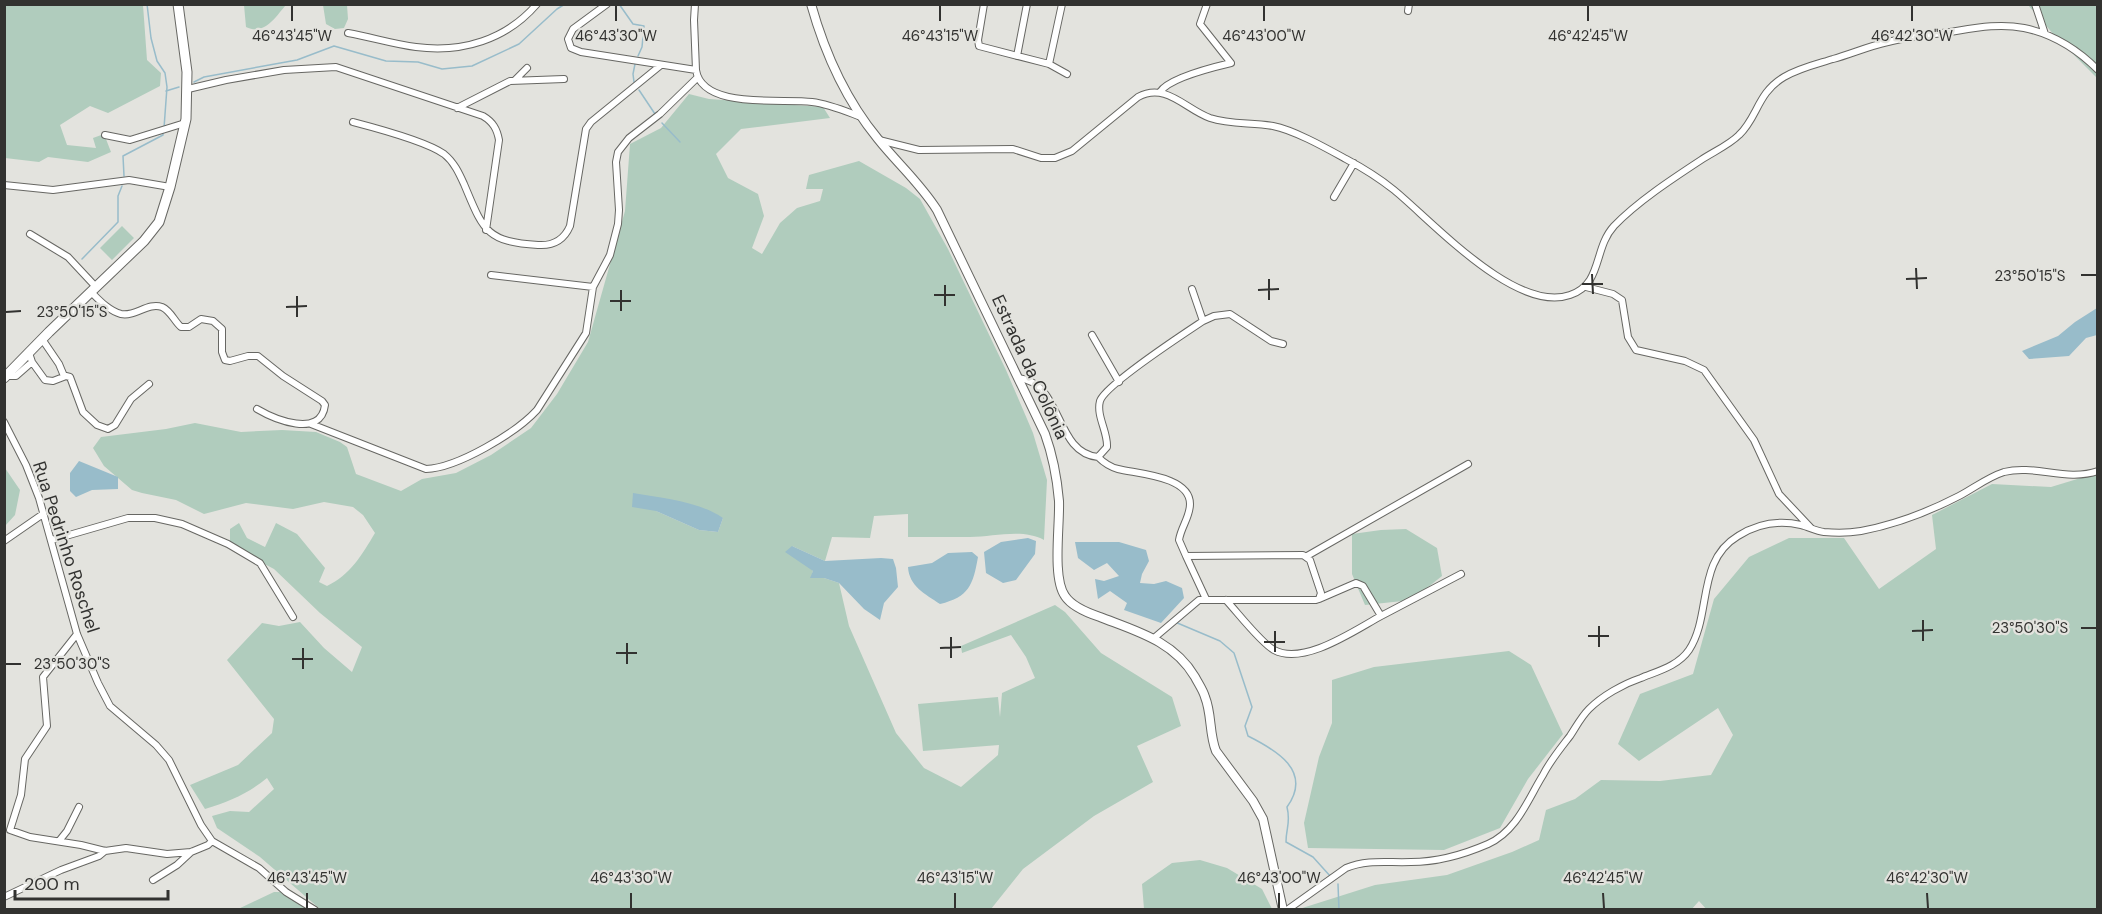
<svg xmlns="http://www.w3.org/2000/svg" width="2102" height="914" viewBox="0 0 2102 914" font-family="'DM Sans',sans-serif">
  <rect width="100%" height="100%" fill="#e3e3de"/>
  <path fill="#b0ccbd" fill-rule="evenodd" d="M5 5H143L147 60 161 73 160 86 108 113 90 106 60 125 67 145 96 148 93 138 104 134 111 152 88 162 48 157 39 162 5 158Z
    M244 5V4L286 5C276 16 265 36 246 27Z
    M323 5H347L348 19 344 28 335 29 326 24Z
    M2028 5H2097V78L2055 36Z
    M689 94 709 99 823 107 830 118 741 129 716 154 728 178 758 194 764 216 752 248 762 254 780 223 797 208 820 201 823 189H806L809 175 859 161 906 188 920 199 948 249 1006 370 1033 433 1047 480 1044 540C1022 528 994 537 970 537 949 537 928 537 908 537V514L874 516 870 538 832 537 825 561 792 546 813 571 811 578H824L839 583 849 626 896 733 924 768 961 787 998 755 999 745 923 751 918 704 998 697 1000 717 1002 693 1035 678 1026 657 1011 635 962 653 961 646 1055 605 1065 612 1101 653 1172 697 1181 726 1137 746 1153 782 1094 816 1023 869 991 909H320L260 857 217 828 212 816 230 811 249 812 274 789 267 778C249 793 229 802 205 809L190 785 238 765 272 733 274 719 227 660 262 623 279 626 300 622 324 648 352 672 362 647 320 613 274 569 249 556 230 541V529L239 523 247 538 265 547 276 523 297 534 325 568 319 582 327 586C350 575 362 555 375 533L363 515 353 507 324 502 293 509 246 503 204 514 176 500 142 493 132 490 104 466 93 448 101 437 166 429 195 423 241 432 282 430 316 432 340 442 347 447 356 474 401 491 422 479 456 473 491 455 531 428 557 394 588 342 625 211 630 144 661 128ZM656 511 723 518 718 532 699 530Z
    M122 226 134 238 112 260 100 248Z
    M5 468 20 490 15 515 5 526Z
    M2097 473V909L1707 910 1699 901 1691 910H1296L1375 885 1447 875 1512 852 1539 840 1546 810 1575 799 1601 780 1660 781 1711 775 1733 735 1718 708 1639 761 1618 744 1640 694 1693 674 1714 599 1749 557 1789 538H1844L1879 589 1936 549 1932 515 1992 484 2051 487Z
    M1406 529 1437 548 1442 576 1412 600 1365 605 1352 574V534L1381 530Z
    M1509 651 1531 665 1563 734 1528 779 1500 828 1444 850 1308 848 1304 823 1319 757 1332 723V680L1374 667Z
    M1200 860 1227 868 1262 889 1272 909H1144L1142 884 1172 863Z
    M274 892H284L306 909 236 910Z"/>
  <path fill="#98bcca" d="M2097 308V335L2086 338 2069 356 2029 359 2022 351 2058 336 2075 322Z
    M79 461 118 477V489L92 490 76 497 70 491V473Z
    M633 493C662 498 698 501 723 518L718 532 699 530 656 511 632 507Z
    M1028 538 1036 541 1035 554 1016 580 1003 583 986 573 984 552 1001 542Z
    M1075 542H1119L1146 550 1149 561 1142 574 1140 583 1154 584 1166 581 1182 588 1184 598 1161 623 1124 610 1127 603 1110 591 1098 599 1095 579 1104 581 1119 576 1107 563 1094 570 1078 558Z
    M792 546 825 561 881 558 893 559 896 568 898 587 884 603 880 620 864 609 839 583 824 578H810L813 571 785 552Z
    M972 552 978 557C973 585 969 597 940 604 925 594 909 586 908 567L932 563 948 553Z"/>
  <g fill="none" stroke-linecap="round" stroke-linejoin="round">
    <path stroke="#98bcca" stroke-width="1.5" d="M147 4 151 38 157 61 165 73 167 87 164 128
      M619 4 633 24 644 26 642 47 638 56
      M194 82 204 77 297 60 334 46 386 61 418 62 442 69 472 66 519 44 557 9 565 4
      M634 82 633 74 635 64
      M639 90 655 114
      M166 91 179 87
      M662 123 680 142
      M124 176 123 156 163 135V132
      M82 259 118 222V196L122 186
      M1175 622 1220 641 1234 653 1252 707 1245 726 1248 736C1276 750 1313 771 1287 807 1291 823 1286 827 1286 842L1313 857 1331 877
      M1338 884 1339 910"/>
    <defs>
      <path id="street" d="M607 4 573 29 568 39 571 48 581 52 696 70
        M695 4 694 20 696 70C702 110 782 98 812 102 829 104 845 111 861 117
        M984 4 978 40 979 46 1049 64 1067 74
        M2035 4 2045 34
        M1408 11 1409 4
        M348 33C371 37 393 44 416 47 462 53 506 40 537 4
        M1017 56 1027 4
        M1049 64 1062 4
        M515 80 527 68
        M188 89 226 80 284 70 336 67 483 116C493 122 497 129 499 140L486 230
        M1160 92C1169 78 1214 67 1231 63L1200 24 1207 4
        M457 108 510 81 564 79
        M353 122C376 128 426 141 444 154 454 162 459 173 464 184 483 229 485 242 538 245 553 246 564 240 570 226L586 129 591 122 661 65
        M105 135 130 140 185 123
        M879 140 919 150 1013 149 1041 158H1055L1072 151 1138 97C1166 82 1185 109 1210 118 1231 125 1252 122 1273 126 1294 130 1326 148 1346 159 1363 168 1379 178 1394 190 1433 222 1516 314 1570 295 1603 284 1593 249 1614 226 1637 202 1672 179 1701 160 1713 152 1729 145 1739 135 1758 117 1757 93 1784 77 1799 68 1817 64 1833 59 1851 54 1869 46 1888 42 1908 37 1929 35 1950 32 1975 28 1999 23 2024 28 2053 34 2077 49 2098 70
        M4 185 53 190 129 180 170 187
        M1334 197 1354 163
        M30 234 68 257 96 287
        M491 275 593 287
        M1586 287 1613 294 1622 300 1628 337 1636 350 1685 361 1704 370 1754 440 1779 494 1811 528
        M1192 289 1203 321
        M91 292C99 300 109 311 121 314 135 317 148 302 162 307 171 311 174 321 181 327H189L201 319 213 321 222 329V352L225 360 230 361 248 356H258L283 376 322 401 325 405C321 439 274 419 257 409
        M1092 335 1119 382
        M42 339 59 364 64 376
        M32 362 45 380 53 381 66 376 70 377 83 412 97 425 108 429 115 425 131 399 149 384
        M6 376H16L32 362 29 353
        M1018 378C1063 382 1054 453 1098 457L1107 447C1108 432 1096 416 1100 401 1105 385 1185 333 1203 321L1214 316 1230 314 1271 341 1283 344
        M4 422 26 465 39 498 77 634 98 683 110 706 156 745 169 760 201 825 212 841 259 868 286 892 315 910
        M311 424 426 469C457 468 516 433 537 410L586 333 593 287 610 255 618 224 619 210 616 162 618 152 629 138 660 114 697 78
        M1098 457C1104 463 1110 467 1118 469 1138 474 1190 476 1190 504 1190 517 1181 527 1179 540L1186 556 1303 555 1310 560 1321 593 1319 599 1316 600H1199L1154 638
        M52 540 128 518H155L182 524 228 544 260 563 293 617
        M4 541 43 514
        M1186 556 1206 599
        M1307 556 1468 464
        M1319 599 1356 583 1363 586 1381 616 1461 574
        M1226 600C1238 613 1261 643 1274 650 1304 666 1355 630 1381 616
        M77 634 43 677 47 726 25 759 21 795 10 830 30 837 81 845 105 851 126 848 167 854 191 852 208 845 212 841
        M59 841 67 831 79 807
        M153 880 177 865 191 852
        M4 897 61 870 99 856 105 851
        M1287 910 1346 868C1368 859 1388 863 1411 862 1437 862 1465 854 1488 844 1517 831 1528 799 1543 775 1550 761 1560 749 1570 736 1576 727 1581 717 1589 709 1602 696 1623 684 1641 678 1658 671 1678 666 1689 650 1712 615 1696 561 1738 536 1757 524 1779 520 1801 525 1809 527 1816 531 1824 532 1835 533 1849 533 1861 531 1893 525 1930 511 1959 496 1974 488 1988 477 2004 472 2035 464 2066 482 2098 471"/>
      <path id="secondary" d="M811 4C825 54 845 99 878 139 897 163 920 183 937 210L1045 434C1053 456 1057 478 1059 501 1060 525 1052 578 1065 596 1072 607 1088 613 1100 617 1136 631 1174 641 1195 677 1198 683 1203 690 1205 697 1212 714 1209 734 1216 751L1253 801 1263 819 1283 910"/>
      <path id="primary" d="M4 378 49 332 144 241 159 222 170 187 186 119 187 72 178 4"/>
    </defs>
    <use href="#street" stroke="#676763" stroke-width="8"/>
    <use href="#secondary" stroke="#676763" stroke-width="10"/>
    <use href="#primary" stroke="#676763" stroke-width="11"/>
    <use href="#street" stroke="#fff" stroke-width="6"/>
    <use href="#secondary" stroke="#fff" stroke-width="8"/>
    <use href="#primary" stroke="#fff" stroke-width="9"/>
  </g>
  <path fill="none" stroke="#323230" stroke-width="2" d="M292 6V21M616 6V21M940 6V21M1264 6V21M1588 6V21M1912 6V21M1916 268 1917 289M1592 274 1593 294M2081 275H2096M1269 279V300M1906 279 1927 278M1582 284H1603M945 285V306M621 290V311M1258 290 1279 289M934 295H955M297 296V317M610 301H631M286 307 307 306M6 312 21 311M1923 620V641M1599 626V647M2081 628H2096M1275 631V652M1912 631 1933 630M1588 636H1609M951 637V658M1264 642H1285M627 643V664M303 648V669M940 648 961 647M616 653H637M292 659H313M6 664H21M307 893V908M631 893V908M955 893V908M1279 893V908M1603 893 1604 908M1927 893 1928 908"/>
  <g text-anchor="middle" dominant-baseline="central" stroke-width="4.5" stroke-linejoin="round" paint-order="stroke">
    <g font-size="18" fill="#323230" stroke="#e3e3de">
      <text transform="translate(1030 367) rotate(65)">Estrada da Colônia</text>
      <text transform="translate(66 547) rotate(72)">Rua Pedrinho Roschel</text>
    </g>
  </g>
  <g font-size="15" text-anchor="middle" fill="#323230" stroke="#e3e3de" stroke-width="4.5" stroke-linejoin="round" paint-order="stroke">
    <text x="292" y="41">46°43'45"W</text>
    <text x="616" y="41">46°43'30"W</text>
    <text x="940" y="41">46°43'15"W</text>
    <text x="1264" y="41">46°43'00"W</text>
    <text x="1588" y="41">46°42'45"W</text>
    <text x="1912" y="41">46°42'30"W</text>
    <text x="2030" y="281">23°50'15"S</text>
    <text x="72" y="317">23°50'15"S</text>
    <text x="2030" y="633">23°50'30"S</text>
    <text x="72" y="669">23°50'30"S</text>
    <text x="307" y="883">46°43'45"W</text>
    <text x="631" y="883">46°43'30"W</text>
    <text x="955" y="883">46°43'15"W</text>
    <text x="1279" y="883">46°43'00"W</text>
    <text x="1603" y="883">46°42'45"W</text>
    <text x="1927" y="883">46°42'30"W</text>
  </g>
  <rect width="2102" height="914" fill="none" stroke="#323230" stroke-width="12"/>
  <path d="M15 890v9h153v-9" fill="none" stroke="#323230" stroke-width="3"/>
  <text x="24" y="890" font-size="18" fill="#323230" stroke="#e3e3de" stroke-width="4.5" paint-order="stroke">200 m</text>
</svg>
